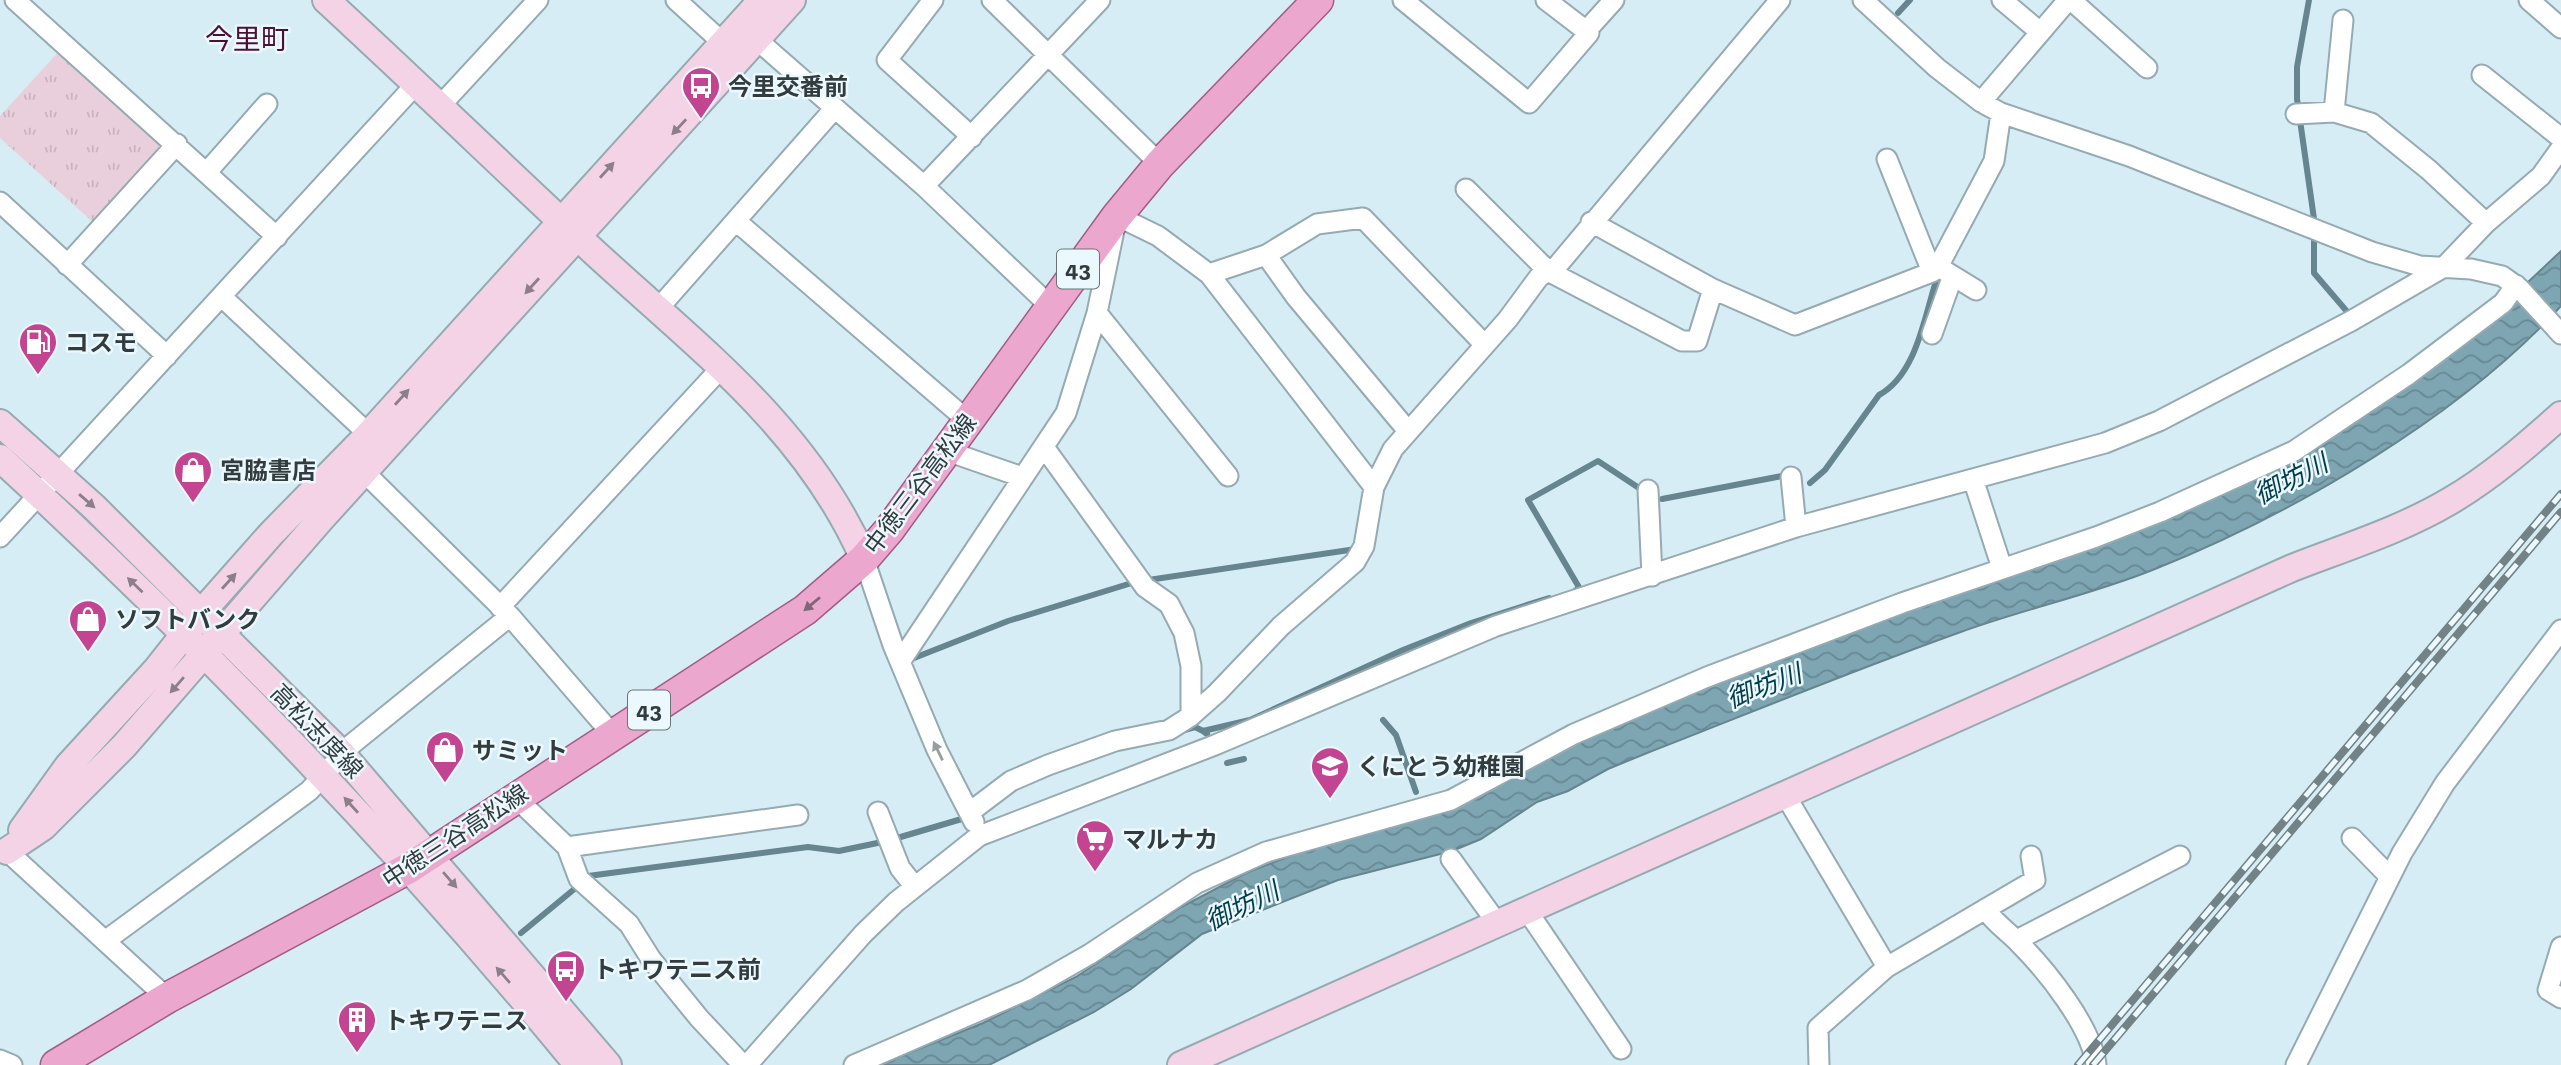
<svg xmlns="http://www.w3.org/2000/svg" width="2561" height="1065" viewBox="0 0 2561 1065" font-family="'Zilla Slab','Noto Sans JP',serif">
  <defs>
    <pattern id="park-tufts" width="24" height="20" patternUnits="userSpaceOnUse" patternTransform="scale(1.75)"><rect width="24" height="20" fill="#e9cfdc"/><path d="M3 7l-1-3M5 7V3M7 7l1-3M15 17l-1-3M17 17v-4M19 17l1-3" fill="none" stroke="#c8b3be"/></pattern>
    <pattern id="water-waves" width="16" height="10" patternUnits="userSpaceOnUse" patternTransform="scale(1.75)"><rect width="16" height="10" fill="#7da5b2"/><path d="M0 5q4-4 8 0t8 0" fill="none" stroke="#678892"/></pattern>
  </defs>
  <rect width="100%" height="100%" fill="#d6edf5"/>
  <path fill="url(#park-tufts)" d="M60 50 166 146 95 224 0 138V116Z"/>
  <path fill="url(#water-waves)" stroke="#66858f" stroke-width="2" d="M2561 251V306C2459 417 2295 513 2155 569 2091 595 2023 609 1958 633 1854 670 1750 713 1647 753L1608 769 1568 791 1537 802 1481 839 1452 851 1338 880 1202 934 1131 989 1094 1012 989 1065H879L983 1023 1076 977 1181 907 1248 872 1325 843 1621 718 2265 471 2493 315Z"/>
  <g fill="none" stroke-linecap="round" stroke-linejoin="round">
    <path stroke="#66858f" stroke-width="6" d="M2309 0 2297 67V99L2315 226
      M1898 13 1910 0
      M2314 234V273L2350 315
      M1810 483 1825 470 1879 395C1919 373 1925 310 1939 272
      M1662 499 1782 476
      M1576 590 1580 589 1528 500 1598 461 1642 490
      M909 660 1008 621 1135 582 1356 549
      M1383 720 1396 735 1416 792
      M1181 731 1195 727 1203 731
      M1207 734 1203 731 1250 720 1403 650 1471 623 1549 598
      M1227 763 1244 759
      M588 876 808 847 839 851 887 841 965 818
      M521 933 578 886"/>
    <defs>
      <path id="street" d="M15 0 277 237
        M676 0 723 43
        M933 0 887 60 972 137
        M992 0 1160 164
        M1403 0 1529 103 1589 33 1546 0
        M1863 0 1937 68 1981 102 2001 113 2129 156 2372 252 2420 266 2471 269 2502 276 2519 288 2561 334
        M2002 0 2040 32
        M2071 0 2147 68
        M2529 0 2561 28
        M1587 30 1614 0
        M756 39 924 186 1051 307
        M2482 75 2561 138
        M1981 102 2068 0
        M440 106 538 0
        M2334 112 2343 20
        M2296 114 2334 112 2371 123 2429 170 2486 223
        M1887 159 1932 272
        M207 172 267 104
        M924 186 1100 0
        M1466 189 1548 271 1682 341H1697L1713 289
        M0 202 167 356
        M736 221 968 421
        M1591 222 1713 289 1795 325 1932 272 1939 265 1994 161 2001 113
        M1266 255 1296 297 1408 431
        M67 265 177 144
        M1945 271 1976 290
        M1209 274 1266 255 1317 224 1363 218 1485 345
        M222 297 377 442
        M657 310 835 108
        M1097 313 1228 476
        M1932 334 1952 278
        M1044 447 1145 587 1169 604 1184 633 1191 666V716
        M947 451 1022 477
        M355 463 510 616 612 734
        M1791 477 1796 527
        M1973 479 2002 568
        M1648 490 1652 576
        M0 537 417 83
        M864 559 893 645 937 750 974 822
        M500 607 722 367
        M900 662 1066 413 1097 313 1117 216 1158 236 1209 274 1374 487
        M1784 793 1887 967 1818 1028 1819 1065
        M515 797 567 847 579 879 629 924 651 959 699 1018 743 1065
        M878 812 900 868 915 887
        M970 812 1011 781 1048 765 1115 741 1169 730 1191 716 1217 693 1281 626 1355 562 1364 546 1374 487 1393 449 1508 319 1539 277 1557 266 1780 0
        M2352 838 2390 877
        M567 847 798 815
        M7 851 167 998
        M1451 859 1497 923
        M1526 909 1621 1049
        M1985 909C1995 923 2007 931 2019 943 2046 970 2092 1027 2096 1065
        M2017 940 2180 856
        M105 941 309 791 352 744 510 616
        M2561 947 2548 990 2561 998
        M1887 967 2035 880 2031 856
        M0 1060 12 1065
        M747 1065 863 934 896 902 979 836 1215 745 1496 626 1796 527 2105 443 2159 421 2351 321 2444 267 2486 223 2541 176 2561 148
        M854 1065 1027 990 1090 954 1197 883 1266 852 1451 800 1574 734 1707 677 1902 603 2096 537 2160 512 2294 451 2409 374 2503 303 2516 285
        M2296 1065 2402 853 2445 783 2561 630"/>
      <path id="secondary" d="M326 0C416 83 504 168 593 251 696 346 806 427 864 559
        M0 423 94 507 342 754 608 1065
        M0 458C206 648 400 848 578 1065
        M22 830 68 766 156 670 201 613 271 534 369 434 762 0
        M7 851 43 827 124 746 321 519 792 0
        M1181 1065 2292 568C2346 547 2401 530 2450 501 2491 477 2526 446 2561 415"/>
      <path id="primary" d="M56 1065 167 998 409 868 805 610 864 559 889 530 1117 216 1160 164 1318 0"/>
    </defs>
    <use href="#street" stroke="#95aab1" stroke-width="23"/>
    <use href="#secondary" stroke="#95aab1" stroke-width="30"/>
    <use href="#primary" stroke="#a25c87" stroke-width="33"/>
    <use href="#street" stroke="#fff" stroke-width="19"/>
    <use href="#secondary" stroke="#f5d3e7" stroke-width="26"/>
    <use href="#primary" stroke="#eba7ce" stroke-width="30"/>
    <defs>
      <path id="rail" d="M2078 1065 2561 494
        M2093 1065 2561 512"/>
    </defs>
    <use href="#rail" stroke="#738287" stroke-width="8"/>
    <use href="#rail" stroke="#ebf8fd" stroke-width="5" stroke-dasharray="16" stroke-linecap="butt"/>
  </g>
  <defs><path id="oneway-solid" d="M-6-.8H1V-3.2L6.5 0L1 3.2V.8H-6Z" transform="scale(1.75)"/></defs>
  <g fill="#8a7f8a">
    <use href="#oneway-solid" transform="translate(679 127) rotate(133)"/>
    <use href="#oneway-solid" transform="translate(607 170) rotate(-48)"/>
    <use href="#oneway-solid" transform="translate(532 286) rotate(132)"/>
    <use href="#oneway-solid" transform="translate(402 397) rotate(-48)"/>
    <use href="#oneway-solid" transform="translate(87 501) rotate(41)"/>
    <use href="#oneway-solid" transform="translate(229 581) rotate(-48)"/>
    <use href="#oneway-solid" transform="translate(135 585) rotate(-136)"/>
    <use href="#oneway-solid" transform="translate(177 685) rotate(131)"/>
    <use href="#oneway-solid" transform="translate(351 805) rotate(-132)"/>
    <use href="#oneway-solid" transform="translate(450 880) rotate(49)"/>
    <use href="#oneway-solid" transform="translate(503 975) rotate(-131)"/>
  </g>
  <use fill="#7c6678" href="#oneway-solid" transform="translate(812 604) rotate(140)"/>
  <use fill="#989d9e" href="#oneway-solid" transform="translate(938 751) rotate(-116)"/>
  <defs>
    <symbol id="bus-pin" viewBox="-11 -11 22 30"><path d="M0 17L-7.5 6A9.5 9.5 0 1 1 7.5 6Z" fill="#c34491" stroke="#ebf8fd"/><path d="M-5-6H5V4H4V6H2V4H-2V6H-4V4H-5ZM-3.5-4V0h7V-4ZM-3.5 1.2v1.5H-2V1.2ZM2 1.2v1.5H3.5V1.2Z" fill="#fff"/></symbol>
    <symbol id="fuel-pin" viewBox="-11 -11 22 30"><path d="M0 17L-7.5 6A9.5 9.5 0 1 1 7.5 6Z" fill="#c34491" stroke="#ebf8fd"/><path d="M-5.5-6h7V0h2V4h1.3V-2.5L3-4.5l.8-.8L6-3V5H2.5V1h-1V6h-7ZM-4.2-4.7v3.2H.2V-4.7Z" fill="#fff"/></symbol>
    <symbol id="shop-pin" viewBox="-11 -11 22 30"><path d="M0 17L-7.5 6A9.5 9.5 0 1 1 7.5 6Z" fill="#c34491" stroke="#ebf8fd"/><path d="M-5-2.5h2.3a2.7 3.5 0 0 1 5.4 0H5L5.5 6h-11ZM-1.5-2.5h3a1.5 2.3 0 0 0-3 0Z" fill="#fff"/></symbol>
    <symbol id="school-pin" viewBox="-11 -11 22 30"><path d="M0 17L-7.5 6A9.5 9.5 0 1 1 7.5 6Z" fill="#c34491" stroke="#ebf8fd"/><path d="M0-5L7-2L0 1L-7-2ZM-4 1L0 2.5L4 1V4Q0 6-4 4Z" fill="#fff"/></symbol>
    <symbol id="supermarket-pin" viewBox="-11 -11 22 30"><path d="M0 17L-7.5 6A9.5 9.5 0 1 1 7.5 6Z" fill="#c34491" stroke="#ebf8fd"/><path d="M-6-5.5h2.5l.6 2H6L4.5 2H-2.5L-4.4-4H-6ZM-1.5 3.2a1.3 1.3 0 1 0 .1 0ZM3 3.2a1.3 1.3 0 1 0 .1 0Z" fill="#fff"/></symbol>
    <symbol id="building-pin" viewBox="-11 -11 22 30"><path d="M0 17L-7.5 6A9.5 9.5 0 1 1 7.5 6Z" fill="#c34491" stroke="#ebf8fd"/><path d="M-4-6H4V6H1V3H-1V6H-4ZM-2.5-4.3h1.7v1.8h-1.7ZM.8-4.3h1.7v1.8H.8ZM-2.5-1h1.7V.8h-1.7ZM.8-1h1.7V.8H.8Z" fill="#fff"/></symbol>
  </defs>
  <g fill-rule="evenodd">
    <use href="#bus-pin" x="679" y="64" width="44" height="60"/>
    <use href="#fuel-pin" x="16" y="320" width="44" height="60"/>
    <use href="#shop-pin" x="171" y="448" width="44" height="60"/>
    <use href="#shop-pin" x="66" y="597" width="44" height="60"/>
    <use href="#shop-pin" x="423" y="728" width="44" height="60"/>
    <use href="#school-pin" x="1308" y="744" width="44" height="60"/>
    <use href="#supermarket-pin" x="1073" y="817" width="44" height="60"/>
    <use href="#bus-pin" x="544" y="947" width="44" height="60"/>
    <use href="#building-pin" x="335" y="998" width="44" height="60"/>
  </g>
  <g text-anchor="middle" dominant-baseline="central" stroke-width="5" stroke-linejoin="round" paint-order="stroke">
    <g fill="#ebf8fd" stroke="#6a7477" stroke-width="2">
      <rect x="1057" y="249.5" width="42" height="39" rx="5"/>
      <rect x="628" y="690.5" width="42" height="39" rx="5"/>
    </g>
    <g font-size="23" font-weight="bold" fill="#323b3e">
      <text x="1078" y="269">43</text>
      <text x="649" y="710">43</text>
    </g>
    <g font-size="24" font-weight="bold" fill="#323b3e" stroke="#ebf8fd" text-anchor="start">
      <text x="728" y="86">今里交番前</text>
      <text x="65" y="342">コスモ</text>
      <text x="220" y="470">宮脇書店</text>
      <text x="115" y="619">ソフトバンク</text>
      <text x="472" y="750">サミット</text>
      <text x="1357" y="766">くにとう幼稚園</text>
      <text x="1122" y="839">マルナカ</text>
      <text x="593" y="969">トキワテニス前</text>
      <text x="384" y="1020">トキワテニス</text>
    </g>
    <g font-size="24" fill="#323b3e" stroke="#ebf8fd">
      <text transform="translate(920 484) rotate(-53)">中徳三谷高松線</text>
      <text transform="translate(317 731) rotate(46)">高松志度線</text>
      <text transform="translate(455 836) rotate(-33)">中徳三谷高松線</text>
    </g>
    <g font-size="26" font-style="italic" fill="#003c4b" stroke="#ebf8fd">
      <text transform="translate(2291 479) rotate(-27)">御坊川</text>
      <text transform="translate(1764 686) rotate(-21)">御坊川</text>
      <text transform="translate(1242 906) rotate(-26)">御坊川</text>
    </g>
    <g font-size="28" fill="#4c0f35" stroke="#ebf8fd">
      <text x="247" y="39">今里町</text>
    </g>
  </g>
</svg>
